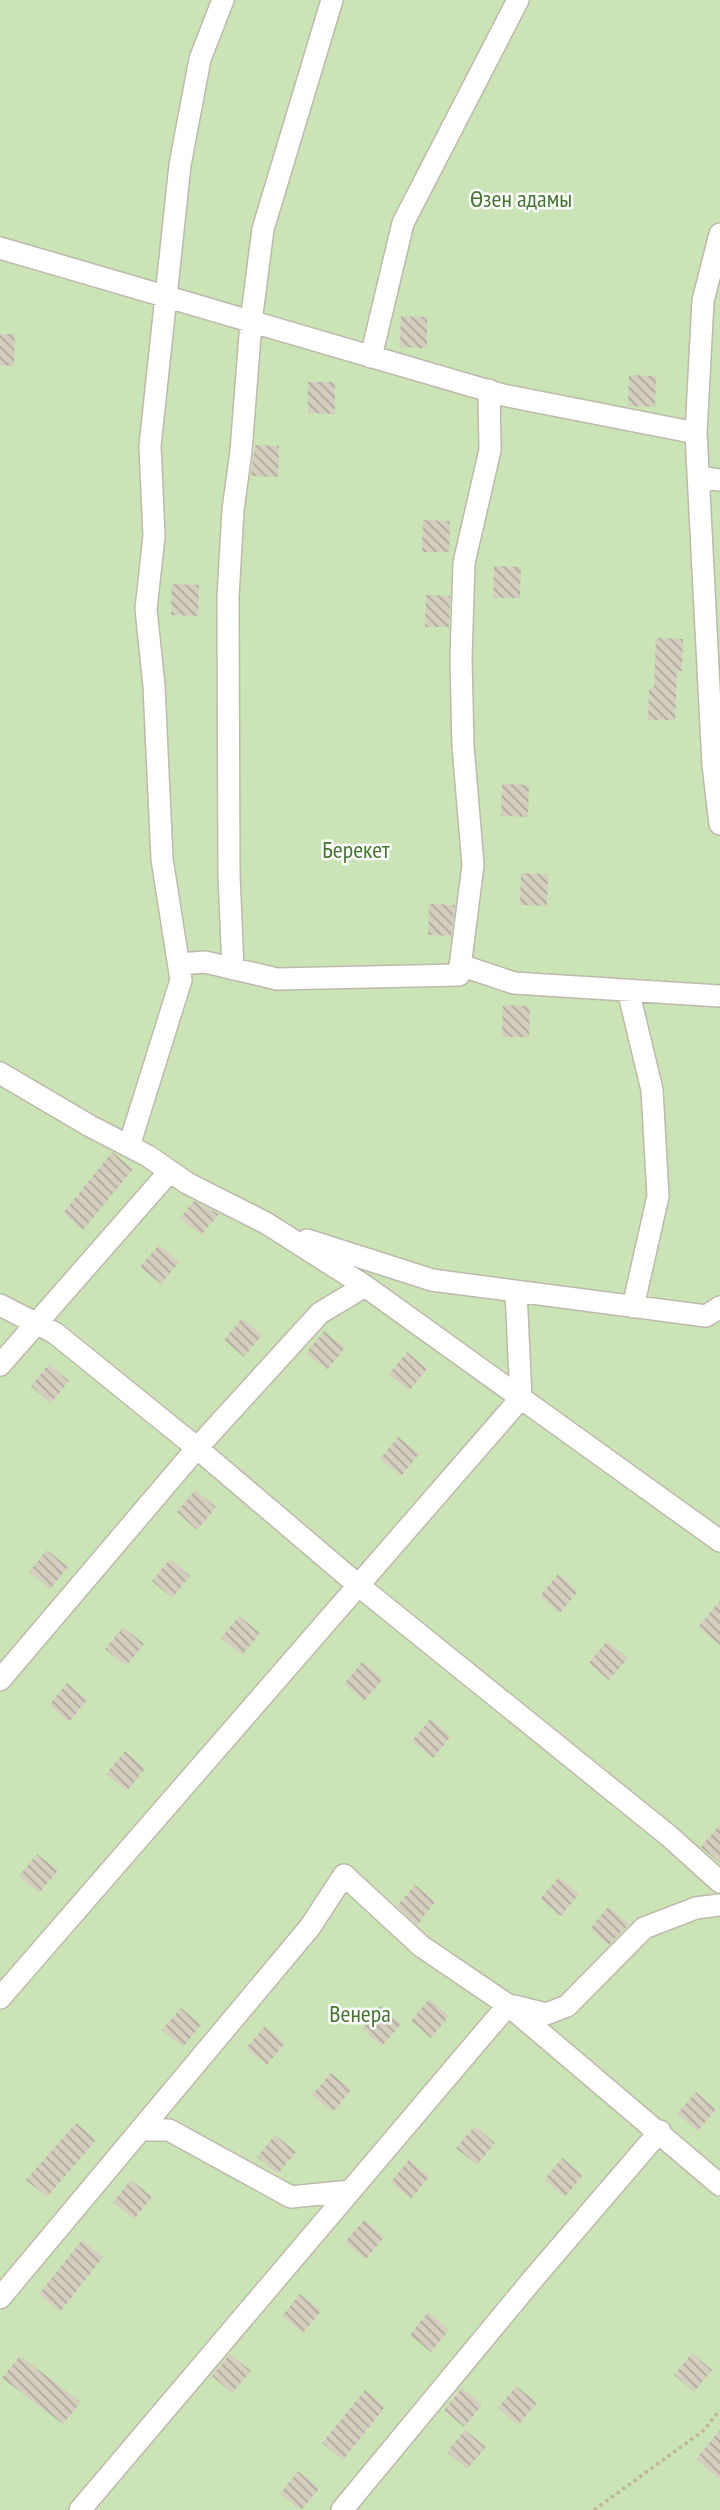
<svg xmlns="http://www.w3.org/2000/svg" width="720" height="2510" viewBox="0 0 720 2510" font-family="'PT Sans Narrow',sans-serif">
  <defs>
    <pattern id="building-back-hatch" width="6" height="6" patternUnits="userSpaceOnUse" patternTransform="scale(1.75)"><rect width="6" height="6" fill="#d4cebf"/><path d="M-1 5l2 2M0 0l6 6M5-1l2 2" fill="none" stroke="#aea99c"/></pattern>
  </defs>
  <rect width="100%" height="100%" fill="#f3f1e9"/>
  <path fill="#cbe4b5" d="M0 0H720V2510H0Z"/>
  <path fill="url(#building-back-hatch)" d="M401 316 427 317V348L400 347Z
    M0 334H15L14 366 0 365Z
    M629 375 656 376 655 407 628 406Z
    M308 382H335V414L308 413Z
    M255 445 279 446 278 477 251 476Z
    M423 520 450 521 449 552H422Z
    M494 566 521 567 520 598H493Z
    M172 584 199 585 198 616 171 615Z
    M426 595 450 596 449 627H425Z
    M656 638 683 639 682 671 677 670 675 720H648L649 688H654Z
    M502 784 529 785 528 817 501 816Z
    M521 873 548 874 547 906 520 905Z
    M429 904 455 905 451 936 428 935Z
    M503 1005 530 1006 529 1037H502Z
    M112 1152 133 1169 83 1230 63 1213Z
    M194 1201 219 1214 201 1235 180 1218Z
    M159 1245 179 1262 161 1284 140 1267Z
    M242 1318 262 1335 244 1357 224 1340Z
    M324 1331 345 1348 327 1370 306 1353Z
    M407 1352 427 1369 409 1391 389 1374Z
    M49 1364 69 1381 51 1403 31 1386Z
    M398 1437 419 1454 401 1476 380 1459Z
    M195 1490 216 1507 197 1530 177 1512Z
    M47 1550 68 1567 50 1589 29 1572Z
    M170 1559 190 1576 172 1598 152 1581Z
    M558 1574 578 1591 560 1613 540 1596Z
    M720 1601V1645L698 1627Z
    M239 1616 260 1633 242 1655 221 1638Z
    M123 1627 144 1644 126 1666 105 1649Z
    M607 1641 628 1658 609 1680 589 1663Z
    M362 1662 383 1679 364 1701 344 1684Z
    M67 1683 87 1700 69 1722 49 1705Z
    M430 1719 451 1736 433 1758 412 1741Z
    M125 1751 145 1769 127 1791 106 1774Z
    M720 1824V1863L701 1847Z
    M37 1854 58 1871 39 1893 19 1876Z
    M559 1877 579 1894 561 1916 540 1899Z
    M415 1885 435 1902 417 1925 397 1906Z
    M608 1907 629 1924 609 1945 590 1929Z
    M429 1999 449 2016 431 2038 411 2021Z
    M380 2006 401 2024 382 2046 362 2029Z
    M181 2008 201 2025 183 2047 162 2030Z
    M265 2026 285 2043 267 2065 246 2048Z
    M331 2073 351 2090 333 2112 312 2095Z
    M696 2092 716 2109 698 2131 677 2114Z
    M76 2123 96 2140 47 2197 26 2180Z
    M475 2126 495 2143 477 2165 456 2148Z
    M275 2135 296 2152 278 2174 257 2157Z
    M562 2158 583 2175 565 2197 544 2180Z
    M409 2160 429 2177 411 2199 391 2182Z
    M131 2180 152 2197 134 2219 113 2202Z
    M364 2220 384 2237 366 2259 345 2242Z
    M82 2240 103 2257 60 2312 39 2294Z
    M300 2294 321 2311 303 2333 282 2316Z
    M428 2312 449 2330 431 2352 410 2335Z
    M692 2353 712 2370 694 2392 674 2375Z
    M230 2354 251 2371 232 2393 212 2376Z
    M20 2356 81 2402 63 2424 2 2378Z
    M516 2386 537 2403 518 2425 498 2408Z
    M462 2388 482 2405 464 2427 444 2410Z
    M365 2390 385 2407 343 2460 322 2443Z
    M465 2430 486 2447 467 2469 447 2452Z
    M720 2430V2480L696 2459Z
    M298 2471 319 2489 301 2510 280 2494Z"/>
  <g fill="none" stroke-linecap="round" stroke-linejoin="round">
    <defs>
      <path id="minor" d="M720 234 703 301 696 433 713 765 720 824
        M0 248 503 395 696 433
        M371 357 403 223 518 0
        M699 477 720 480
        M179 964 205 962 277 979 459 975 473 865 463 746 461 658 464 563 490 450 489 390
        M460 965 514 983 720 996
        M233 969 229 875 228 597 233 510 241 451 251 322 263 229 332 0
        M628 990 652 1090 658 1196 633 1307
        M0 1073 90 1126 148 1156 187 1183 266 1223 365 1286 720 1541
        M129 1146 181 980 162 859 154 686 146 609 154 536 150 446 180 165 200 59 223 0
        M307 1240 432 1280 706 1316 720 1307
        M0 1305 55 1333 197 1448 358 1585 669 1836 720 1882
        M0 1365 170 1171
        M0 1680 197 1448 320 1313 365 1286
        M0 1998 521 1398 516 1291
        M514 2006 546 2014 567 2006 644 1928 696 1908 720 1905
        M140 2130H169L291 2197 350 2191
        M0 2298 310 1927 344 1875 421 1946 508 2005 720 2185
        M80 2510 508 2005
        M342 2510 533 2279 660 2131"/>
    </defs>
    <use href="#minor" stroke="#beb9ac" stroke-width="24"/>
    <path stroke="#bfb69f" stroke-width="3.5" stroke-dasharray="3.5 3.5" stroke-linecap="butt" d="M594 2510 703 2431 720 2410"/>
    <use href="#minor" stroke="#fff" stroke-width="21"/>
  </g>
  <g text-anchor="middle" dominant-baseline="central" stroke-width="5" stroke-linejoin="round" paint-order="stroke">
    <g font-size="24" fill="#44742f" stroke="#fff">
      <text x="521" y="198">Өзен адамы</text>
      <text x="356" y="849">Берекет</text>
      <text x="360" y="2013">Венера</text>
    </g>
  </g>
</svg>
